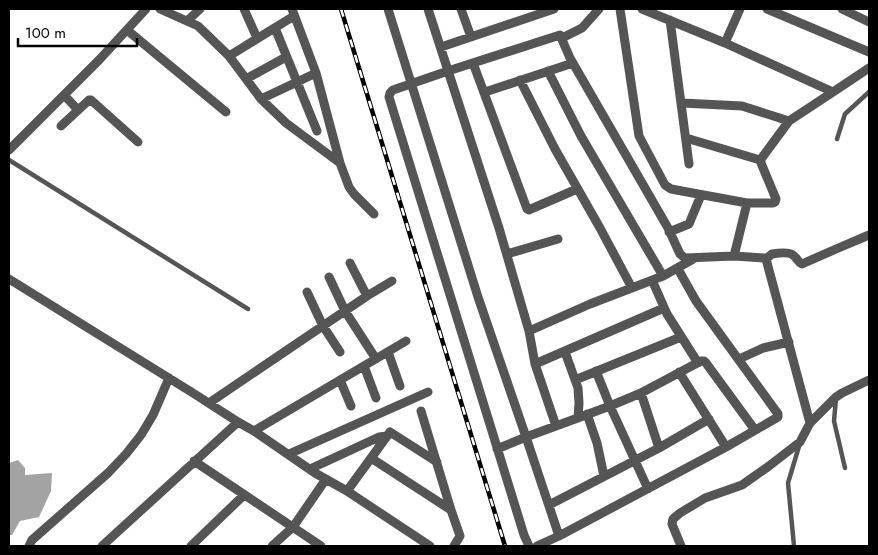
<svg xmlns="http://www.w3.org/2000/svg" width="878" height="555" viewBox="0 0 878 555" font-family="Jost,sans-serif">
  <rect width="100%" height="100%" fill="#fff"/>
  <path fill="#a3a3a3" d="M18 460 25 468V475L52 473 51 491 39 517 20 521 12 535H9V463Z"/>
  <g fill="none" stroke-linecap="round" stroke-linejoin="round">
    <path stroke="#555" stroke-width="4.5" d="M837 139 845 114 869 92
      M9 160 248 309
      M836 398 834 421 845 468
      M794 546 788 483 800 443"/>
    <path stroke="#555" stroke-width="9" d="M160 9 198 26 229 56 261 99 286 123 340 163
      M244 9 257 38
      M292 9 316 73 340 163 349 187 354 194 374 214
      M388 9 478 297 526 437 556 426 535 364 529 331 499 228 428 9
      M461 9 471 37
      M620 9 639 136 665 185 671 189 747 203H773L775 202 776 199 761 163V159L789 121 833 92
      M642 9 725 43 740 9
      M767 9 869 52
      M842 9 869 22
      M670 20 689 164
      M187 21 200 9
      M275 28 317 131
      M127 30 226 112
      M562 38 582 28 599 9
      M725 43 833 92 869 68
      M441 47 554 9
      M229 56 294 16
      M473 63 527 209 529 210 531 209 577 189
      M548 71 581 136 663 276
      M246 79 286 57
      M520 80 555 149 600 228 632 288
      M485 92 573 63
      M64 95 78 110
      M261 99 316 73
      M682 103 742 106 789 121
      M61 126 89 100H91L138 142
      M686 138 760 160
      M9 150 99 60 146 9
      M669 232 689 224 701 195
      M507 254 558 239
      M734 256 747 203
      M766 259 772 254C778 253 789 252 793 255 797 258 798 262 802 264L836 249 869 235
      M350 263 367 296
      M329 277 345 311 376 359
      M9 279 193 393 238 422 254 431 315 473 347 491 430 546
      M652 280 667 314 698 363
      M307 292 323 326 340 352
      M529 331 590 304 663 276 695 258
      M388 352 400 386
      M565 352 578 388 579 403 578 418
      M739 359 763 348 789 342
      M535 364 664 308
      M364 366 376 398
      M596 371 610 406 648 489
      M679 372 726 447
      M340 380 351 406
      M575 380 681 337
      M641 393 659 448
      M209 403 367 296 392 281
      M421 411 451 510 459 533 460 536 454 546
      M587 414 597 443 604 476
      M556 426 610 406 641 393 701 361H704L706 363 755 430
      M254 431 406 341
      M497 449 526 437 559 536
      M289 454 428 392
      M371 458 451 510
      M194 461 321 546
      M310 469 379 437 387 436
      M347 491 390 432 437 462
      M549 505 659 448 709 419
      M29 546 32 540 108 473 126 454 141 435 153 415 169 378
      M102 546 238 422
      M191 546 244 495
      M272 546 293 527 326 479
      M529 546 524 535 389 97 390 93 393 90 448 71 560 35 570 58 668 228 680 254 685 258 734 256 764 258 766 259 810 423
      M537 546 559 536 726 447 778 417V414L696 301 678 269
      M681 546 672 524 673 519 680 513 705 498 742 485 769 466 800 442 810 423 836 397 842 393 869 380"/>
    <defs>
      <path id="rail" d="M341 9 505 546"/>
    </defs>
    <use href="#rail" stroke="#000" stroke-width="4.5"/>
    <use href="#rail" stroke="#fff" stroke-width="2.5" stroke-dasharray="8" stroke-linecap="butt"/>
  </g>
  <rect width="878" height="555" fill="none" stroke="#000000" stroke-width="20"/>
  <path d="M18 38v8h119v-8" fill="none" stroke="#000000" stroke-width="2.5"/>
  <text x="25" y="38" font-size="15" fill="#000000" stroke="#ffffff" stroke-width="4" paint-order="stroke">100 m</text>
</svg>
